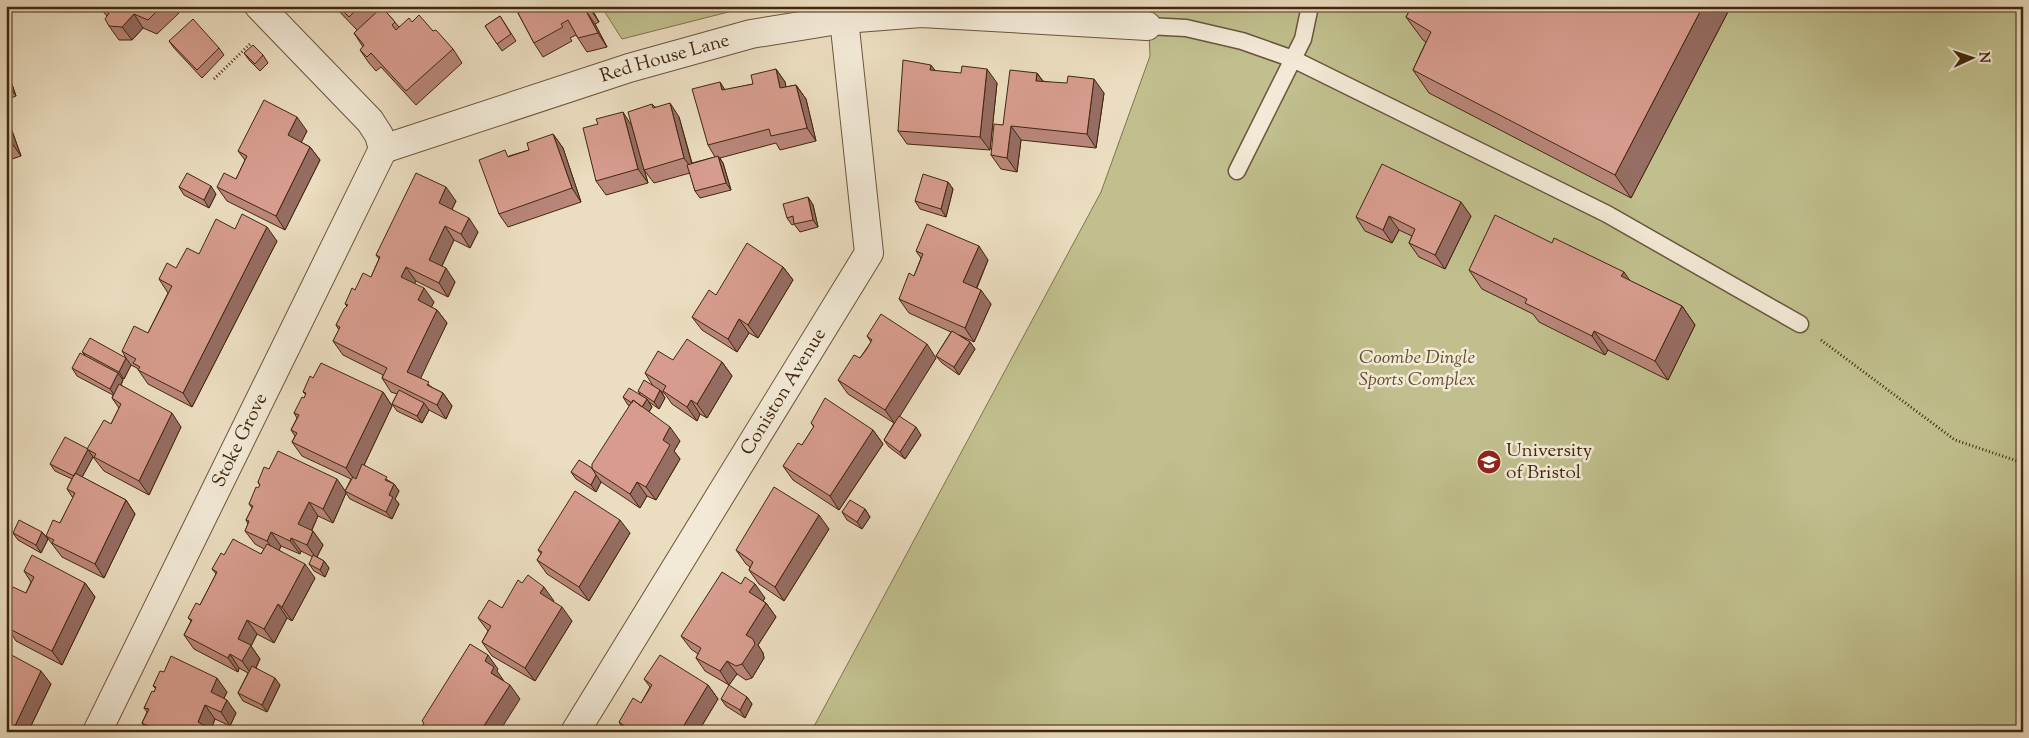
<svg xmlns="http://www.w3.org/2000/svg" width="2029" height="738" viewBox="0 0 2029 738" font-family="'Sorts Mill Goudy',serif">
  <rect width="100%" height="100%" fill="#ebddc0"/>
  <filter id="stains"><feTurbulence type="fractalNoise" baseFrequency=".004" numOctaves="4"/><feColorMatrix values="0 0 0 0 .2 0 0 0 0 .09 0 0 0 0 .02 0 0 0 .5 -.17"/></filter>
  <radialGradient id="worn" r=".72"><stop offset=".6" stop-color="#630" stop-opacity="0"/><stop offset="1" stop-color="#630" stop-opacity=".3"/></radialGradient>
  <path fill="#c0bf8d" stroke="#80734e" d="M601 6H752L622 39Z
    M1128 6H2023V732H811L1101 192 1150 56 1148 10Z"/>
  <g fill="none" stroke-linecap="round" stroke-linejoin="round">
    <defs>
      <path id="service" d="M1147 26 1186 28 1242 41 1293 59 1607 214 1800 324
        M1237 171 1303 39 1310 6"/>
      <g id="minor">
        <path d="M259 6 370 121 379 135 383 149"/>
        <path id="s1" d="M383 149 629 68 751 34 844 19 921 13 1147 26"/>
        <path id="s2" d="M97 732 383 149"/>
        <path id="s3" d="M575 732 869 253 844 19"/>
      </g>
    </defs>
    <use href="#service" stroke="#6c543a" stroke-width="19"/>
    <use href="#minor" stroke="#6c543a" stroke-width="30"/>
    <path stroke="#41270e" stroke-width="3" stroke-dasharray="1 2.5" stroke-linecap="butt" d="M214 79 251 43
      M1821 340 1955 440 2023 463"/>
    <use href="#service" stroke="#f2e9d6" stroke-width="16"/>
    <use href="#minor" stroke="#f2e9d6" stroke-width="28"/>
  </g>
  <path fill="#b9867a" stroke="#41270e" d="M98 6H174L179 13 157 34 143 28 132 40H119L109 26 107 16Z
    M334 6H383L382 7 399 27 412 22 433 31 453 49 462 63 416 105 381 67 376 71 369 63 360 50 363 47 354 33 357 30Z
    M590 6 599 22 595 24 607 47 587 52 576 35 570 38 572 41 543 57 534 43 518 13Z
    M1412 6H1731L1631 198 1429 93 1413 70 1426 42 1423 40 1406 17Z
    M500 16 516 41 502 51 485 26Z
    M169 41 219 48 224 55 202 78 174 48Z
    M244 53 263 55 268 63 260 71 249 60Z
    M6 67 16 96 6 100Z
    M776 69 785 82 786 87 796 85 806 99 816 141 780 150 776 143 720 158 723 163 731 190 700 198 695 191 690 173 654 183 644 170 648 183 606 195 596 181 632 125 652 104 655 107 679 117 692 163 715 157 708 145 725 90 753 84Z
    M936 71 997 83 990 150 907 144 898 131Z
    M1037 73 1043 81 1104 93 1096 148 1021 140 1017 172 1001 169 991 155 1003 125Z
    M6 114 21 156 6 161Z
    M307 131 301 142 310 147 320 160 285 230 227 201 217 187 236 179 245 160 238 151Z
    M553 134 563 148 581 202 508 227 499 214 509 156 529 150Z
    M948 182 953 189 946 217 920 209 915 201Z
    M179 187 216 194 209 208 184 195Z
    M808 197 813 205 818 227 800 232 794 224 792 225 787 218Z
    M456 201 452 209 478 232 470 248 454 240 442 266 455 282 448 297 416 281 414 284 434 302 431 307 437 310 447 323 420 378 433 388 443 393 452 406 446 419 429 410 422 423 397 411 392 404 397 394 391 392 382 378 383 375 343 355 333 341 339 330 336 325 347 306 345 304 355 290 371 277 379 259 376 255Z
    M1471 216 1445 269 1419 257 1409 243 1412 236 1399 230 1392 243 1365 231 1356 217Z
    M235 229 277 241 192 407 148 384 137 368 131 365 124 379 121 378 123 380 121 385 181 427 149 495 104 471 93 457 82 477 126 500 135 514 104 578 62 557 46 536 60 523 73 498 67 489 72 479 55 471 50 464 88 449 111 424 119 408 112 398 113 395 77 376 72 368 85 355 82 352 126 358 122 351 148 333 168 293 159 279 199 254Z
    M1552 243 1682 306 1695 325 1668 380 1608 350 1605 355 1539 322 1533 314 1482 289 1469 270Z
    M916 251 988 260 977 288 991 304 974 342 959 335 970 342 975 349 959 375 942 363 936 356 951 332 909 313 899 299 914 276 921 258Z
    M783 267 793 280 758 338 749 333 737 352 702 330 692 317 716 295Z
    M867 336 936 358 899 416 921 435 905 459 889 447 884 440 894 423 848 394 838 380 860 358 871 342Z
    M673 360 722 362 732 376 707 418 700 414 697 421 672 404 665 394 661 391 665 398 659 409 649 402 652 407 649 412 680 441 674 451 680 459 656 500 647 496 640 508 601 482 596 492 576 479 571 472 592 468 630 406 628 405 623 397 641 396 638 391 653 386 645 373Z
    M313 378 383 392 392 406 364 465 394 484 399 491 395 499 399 504 392 519 350 499 346 493 333 523 318 516 312 530 323 545 317 557 324 561 329 568 325 577 314 571 309 564 313 557 301 551 300 554 281 546 279 550 315 578 292 621 287 618 274 643 257 634 251 646 260 659 256 668 280 685 267 712 243 701 238 693 248 673 239 668 238 672 194 649 184 635 191 621 188 618 200 605 216 574 212 569 224 555 261 554 264 549 255 544 245 531 248 524 246 520 252 508 249 504 260 486 258 482 269 469 345 491 351 479 302 456 292 442 295 436 291 430 297 418 294 413 306 395 303 392Z
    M811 423 873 430 883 444 839 510 793 480 783 466 802 445 814 427Z
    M865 509 870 517 862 529 847 520 842 512Z
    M829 529 784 601 759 584 749 570 750 567 746 564 736 550Z
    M42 532 48 539 41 553 18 540 13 533Z
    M630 533 589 601 547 574 537 560 541 554 538 550Z
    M24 571 85 583 95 597 62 665 16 641 11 633 8 632 6 629V601L26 593 31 582Z
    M522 583 554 601 553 602 572 621 535 681 492 656 482 642 488 631 478 618 502 608Z
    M741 584 765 598 763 601 766 603 776 617 758 645 763 653 764 658 752 678 746 680 737 674 729 685 705 671 696 658 698 654 691 649 681 636Z
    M6 652 51 684 28 732H6Z
    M644 679 708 685 718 699 698 732H625L619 722 641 703 650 687Z
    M153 686 227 692 224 698 236 713 230 726 215 719 210 732H148L142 723 147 712 144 708 156 689Z
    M747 697 752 704 745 718 726 706 721 699Z"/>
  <path fill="#966d63" stroke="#41270e" d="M588 6H590L599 22Z
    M1703 6H1731L1631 198 1615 175Z
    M586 11 595 24 607 47 598 33Z
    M134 14 143 28 132 40 122 27Z
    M931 65 941 78 930 70Z
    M6 67 16 96 6 82Z
    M776 69 785 82 789 102 780 88Z
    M987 69 997 83 990 150 980 137Z
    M1037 73 1047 87 1036 81Z
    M1094 79 1104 93 1096 148 1087 134Z
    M720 82 729 96 722 90Z
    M796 85 806 99 816 141 807 128Z
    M670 103 679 117 694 172 684 158Z
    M623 112 632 126 648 183 638 169Z
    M6 114 21 156 11 142 6 128Z
    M297 117 307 131 298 149 288 135Z
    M1011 126 1021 140 1017 172 1007 158Z
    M553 134 563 148 581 202 572 188Z
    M310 147 320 160 285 230 276 216Z
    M718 156 723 163 731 190 726 183Z
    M948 182 953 189 946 217 941 209Z
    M211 186 216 194 209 208 204 200Z
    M446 187 456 201 448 217 439 203Z
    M808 197 813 205 818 227 813 220Z
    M1461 202 1471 216 1445 269 1435 255Z
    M1389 216 1399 230 1392 243 1383 230Z
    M469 218 478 232 470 248 461 234Z
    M445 226 454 240 438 274 429 260Z
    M267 227 277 241 192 407 183 393Z
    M979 246 988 260 973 296 963 282Z
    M406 267 416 281 411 291 401 277Z
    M783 267 793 280 758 338 748 325Z
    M446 268 455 282 448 297 439 283Z
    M1624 272 1637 291 1621 276Z
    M424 288 434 302 428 314 418 300Z
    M981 290 991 304 974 342 965 328Z
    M1682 306 1695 325 1668 380 1655 361Z
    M437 310 447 323 417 386 407 372Z
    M739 319 749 333 737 352 728 339Z
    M1594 331 1608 350 1605 355 1592 336Z
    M970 342 975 349 959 375 954 367Z
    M927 344 936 358 895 424 885 410Z
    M126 358 131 365 124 379 119 372Z
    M722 362 732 376 707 418 697 404Z
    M118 373 123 380 115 396 110 389Z
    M660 390 665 398 659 409 654 402Z
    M383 392 392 406 356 482 346 468Z
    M443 393 452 406 446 419 437 405Z
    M647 399 652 407 646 416 641 409Z
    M691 400 700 414 697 421 687 407Z
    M424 403 429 410 422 423 417 416Z
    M172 413 181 427 149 495 139 481Z
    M670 427 680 441 674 451 680 459 656 500 646 487 663 440Z
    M916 427 921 435 905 459 900 452Z
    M873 430 883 444 839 510 830 496Z
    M88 449 93 457 79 483 74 476Z
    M596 475 601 482 596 492 591 485Z
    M337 479 346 492 345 491 346 493 333 523 323 509Z
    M637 482 647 496 640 508 630 494Z
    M394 484 399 491 395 499 399 504 392 519 386 512 389 495Z
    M126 500 135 514 104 578 95 564Z
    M309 502 318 516 308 538 298 524Z
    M865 509 870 517 862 529 857 522Z
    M819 515 829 529 784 601 775 587Z
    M620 520 630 533 589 601 579 587Z
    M313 531 323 545 316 558 307 545Z
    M42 532 48 539 41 553 36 545Z
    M271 532 281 546 277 555 267 541Z
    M291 538 301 551 300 554 290 541Z
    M324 561 329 568 325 577 320 570Z
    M305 564 315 578 292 621 282 607Z
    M85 583 95 597 62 665 52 651Z
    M755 584 765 598 759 606 749 592Z
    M544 587 554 601 550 607 540 593Z
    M766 603 776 617 758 645 763 653 764 658 752 678 742 664 746 635Z
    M278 604 287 618 274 643 264 629Z
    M562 607 572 621 535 681 525 668Z
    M247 620 257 634 251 646 260 659 252 675 242 661 238 639Z
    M230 654 239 668 238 672 228 658Z
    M488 655 498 669 497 671 504 681 491 673 485 661Z
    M727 661 737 674 729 685 720 671Z
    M41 671 51 684 28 732H14L13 730Z
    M217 678 227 692 220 706 211 692Z
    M275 678 280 685 267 712 262 705Z
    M510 685 520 699 499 732H480Z
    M708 685 718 699 698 732H680Z
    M747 697 752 704 745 718 740 710Z
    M227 700 236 713 230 726 221 712Z
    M205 705 215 719 210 732H203L198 722Z"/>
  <path fill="#d79c8e" stroke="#41270e" d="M102 6H162L148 20 134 14 122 27 109 26 105 19 109 13Z
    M338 6H360L349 17Z
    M531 6H588L589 9 586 11 598 33 578 38 568 20 561 24 563 27 534 43 518 13Z
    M1412 6H1703L1615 175 1413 70 1431 32 1406 17Z
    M382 7 395 22 392 25 396 30 409 18 412 22 419 15 433 31 436 30 453 49 406 91 371 53 367 57 360 50 364 45 354 33Z
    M500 16 511 34 497 44 485 26Z
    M193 19 219 48 197 70 169 41Z
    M253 45 263 55 255 64 244 53Z
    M903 60 931 65 930 70 961 73 962 66 987 69 980 137 898 131Z
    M776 69 780 88 796 85 807 128 771 136 769 129 708 145 692 89 720 82 722 90 753 84 751 75Z
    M1010 70 1037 73 1036 81 1067 83 1068 76 1094 79 1087 134 1011 126 1007 158 991 155 994 124 1003 125Z
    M264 100 297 117 288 135 310 147 276 216 217 187 224 173 236 179 247 156 238 151Z
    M670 103 684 158 644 170 628 112 652 104 653 108Z
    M623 112 638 169 596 181 583 128 598 124 596 119Z
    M6 128 11 142 6 144Z
    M553 134 572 188 499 214 479 160 505 150 508 157 529 150 527 143Z
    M718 156 726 183 695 191 687 165Z
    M1382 164 1461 202 1435 255 1409 243 1415 229 1389 216 1383 230 1356 217Z
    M187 173 211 186 204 200 179 187Z
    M416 173 446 187 439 203 469 218 461 234 445 226 429 260 446 268 439 283 406 267 401 277 424 288 418 300 437 310 407 372 429 382 427 385 443 393 437 405 382 378 387 368 333 341 340 327 336 325 344 309 348 305 345 304 352 288 355 290 363 273 371 277 380 257 376 255Z
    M923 174 948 182 941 209 915 201Z
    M808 197 813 220 794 224 793 216 787 218 783 204Z
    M242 214 267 227 183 393 138 370 140 367 133 363 136 359 122 351 134 326 148 333 172 286 159 279 167 263 176 268 187 248 199 254 216 219 235 229Z
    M1495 215 1552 243 1554 238 1624 272 1621 276 1682 306 1655 361 1594 331 1592 336 1525 303 1527 299 1469 270Z
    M927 224 979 246 963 282 981 290 965 328 899 299 909 273 914 276 923 254 916 251Z
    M747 243 783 267 748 325 739 319 728 339 692 317 709 290 716 295Z
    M881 314 927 344 885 410 838 380 854 355 860 358 866 350 872 340 867 336Z
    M952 331 970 342 954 367 936 356Z
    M90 338 126 358 119 372 82 352Z
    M687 339 722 362 697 404 691 400 687 407 663 391 666 386 645 373 658 351 673 360Z
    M80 353 118 373 110 389 72 368Z
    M321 363 383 392 346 468 292 442 297 433 291 430 299 415 294 413 302 397 304 398 306 393 303 392 310 376 313 378Z
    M644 380 660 390 654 402 638 391Z
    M119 384 172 413 139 481 94 457 96 454 87 449 104 420 111 424 121 404 112 398Z
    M629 388 647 399 642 407 633 400 632 403 623 397Z
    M399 390 424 403 417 416 392 404Z
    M825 398 873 430 830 496 783 466 798 443 802 445 814 426 811 423Z
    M633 400 670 427 663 440 670 445 646 487 637 482 630 494 592 469V464Z
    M899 416 916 427 900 452 884 440Z
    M65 437 88 449 74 476 50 464Z
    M278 451 337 479 323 509 309 502 298 524 313 531 307 545 291 538 290 541 271 532 267 541 245 531 249 521 246 520 253 506 249 504 256 487 258 488 260 485 258 482 264 467 269 469Z
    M579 460 592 468 596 475 591 485 571 472Z
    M362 464 387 477 385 480 394 484 389 495 393 497 386 512 345 491 353 477 356 479Z
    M75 473 126 500 95 564 52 543 54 540 46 536 53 520 60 523 75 493 67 489Z
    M774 487 819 515 775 587 749 570 753 562 736 550Z
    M575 491 620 520 579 587 537 560 542 552 538 550Z
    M850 500 865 509 857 522 842 512Z
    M19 520 42 532 36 545 13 533Z
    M233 539 261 554 267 544 305 564 282 607 278 604 264 629 247 620 238 639 251 645 242 661 230 654 228 658 184 635 192 620 188 618 196 603 200 605 217 572 212 569 221 553 224 555Z
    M32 555 85 583 52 651 6 627V601L13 587 26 593 34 577 24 571Z
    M313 555 324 561 320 570 309 564Z
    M722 572 741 584 745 577 755 584 749 592 766 603 746 635 753 639 755 644 742 664 736 666 727 661 720 671 696 658 701 648 681 636Z
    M528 575 544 587 540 593 562 607 525 668 482 642 491 626 478 618 489 600 502 608 518 580 522 583Z
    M470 644 488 655 485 661 494 667 491 673 510 685 480 732H434L435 730 431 728 429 732H422L420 730 424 723 422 721Z
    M6 652 41 671 13 730 6 727Z
    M660 655 708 685 680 732H633L619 722 633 698 641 703 652 685 644 679Z
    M171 656 217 678 211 692 227 700 221 712 205 705 198 722 205 726 203 732H160L142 723 149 709 144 708 152 691 154 692 156 687 153 686 160 671 164 672Z
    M252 666 275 678 262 705 238 693Z
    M729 685 747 697 740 710 721 699Z"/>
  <defs>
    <symbol id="university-disc" viewBox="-11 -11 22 22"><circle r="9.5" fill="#8f2418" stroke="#f2e9d6"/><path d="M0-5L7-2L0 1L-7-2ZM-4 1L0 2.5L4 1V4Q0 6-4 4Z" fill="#fff"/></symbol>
  </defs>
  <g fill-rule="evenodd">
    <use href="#university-disc" x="1475" y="448" width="28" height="28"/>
  </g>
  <g text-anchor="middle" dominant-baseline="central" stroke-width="5" stroke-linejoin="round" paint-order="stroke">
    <g font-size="19" fill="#41270e" stroke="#f2e9d6">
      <text stroke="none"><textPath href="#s1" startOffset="296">Red House Lane</textPath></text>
      <text stroke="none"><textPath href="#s3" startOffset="399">Coniston Avenue</textPath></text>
      <text stroke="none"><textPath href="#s2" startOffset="325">Stoke Grove</textPath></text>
    </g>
    <g font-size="19" font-style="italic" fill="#614d2e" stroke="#f2e9d6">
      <text x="1417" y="358">Coombe Dingle<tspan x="1417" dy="22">Sports Complex</tspan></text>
    </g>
    <g font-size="19" fill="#41270e" stroke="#f2e9d6" text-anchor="start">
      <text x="1506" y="451">University<tspan x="1506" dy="22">of Bristol</tspan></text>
    </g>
  </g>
  <rect width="2029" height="738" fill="none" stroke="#ebddc0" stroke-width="25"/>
  <rect x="8" y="8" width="2014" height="723" fill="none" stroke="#41270e" stroke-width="2.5"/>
  <rect x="12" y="12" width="2004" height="713" fill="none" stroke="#41270e"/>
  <g transform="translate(1972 58) rotate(87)" stroke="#f2e9d6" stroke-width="4" paint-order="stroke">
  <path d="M0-4L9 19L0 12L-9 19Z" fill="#41270e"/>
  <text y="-8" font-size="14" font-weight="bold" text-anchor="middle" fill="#41270e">N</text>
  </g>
  <rect width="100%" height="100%" filter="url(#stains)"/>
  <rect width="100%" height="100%" fill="url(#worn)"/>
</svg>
